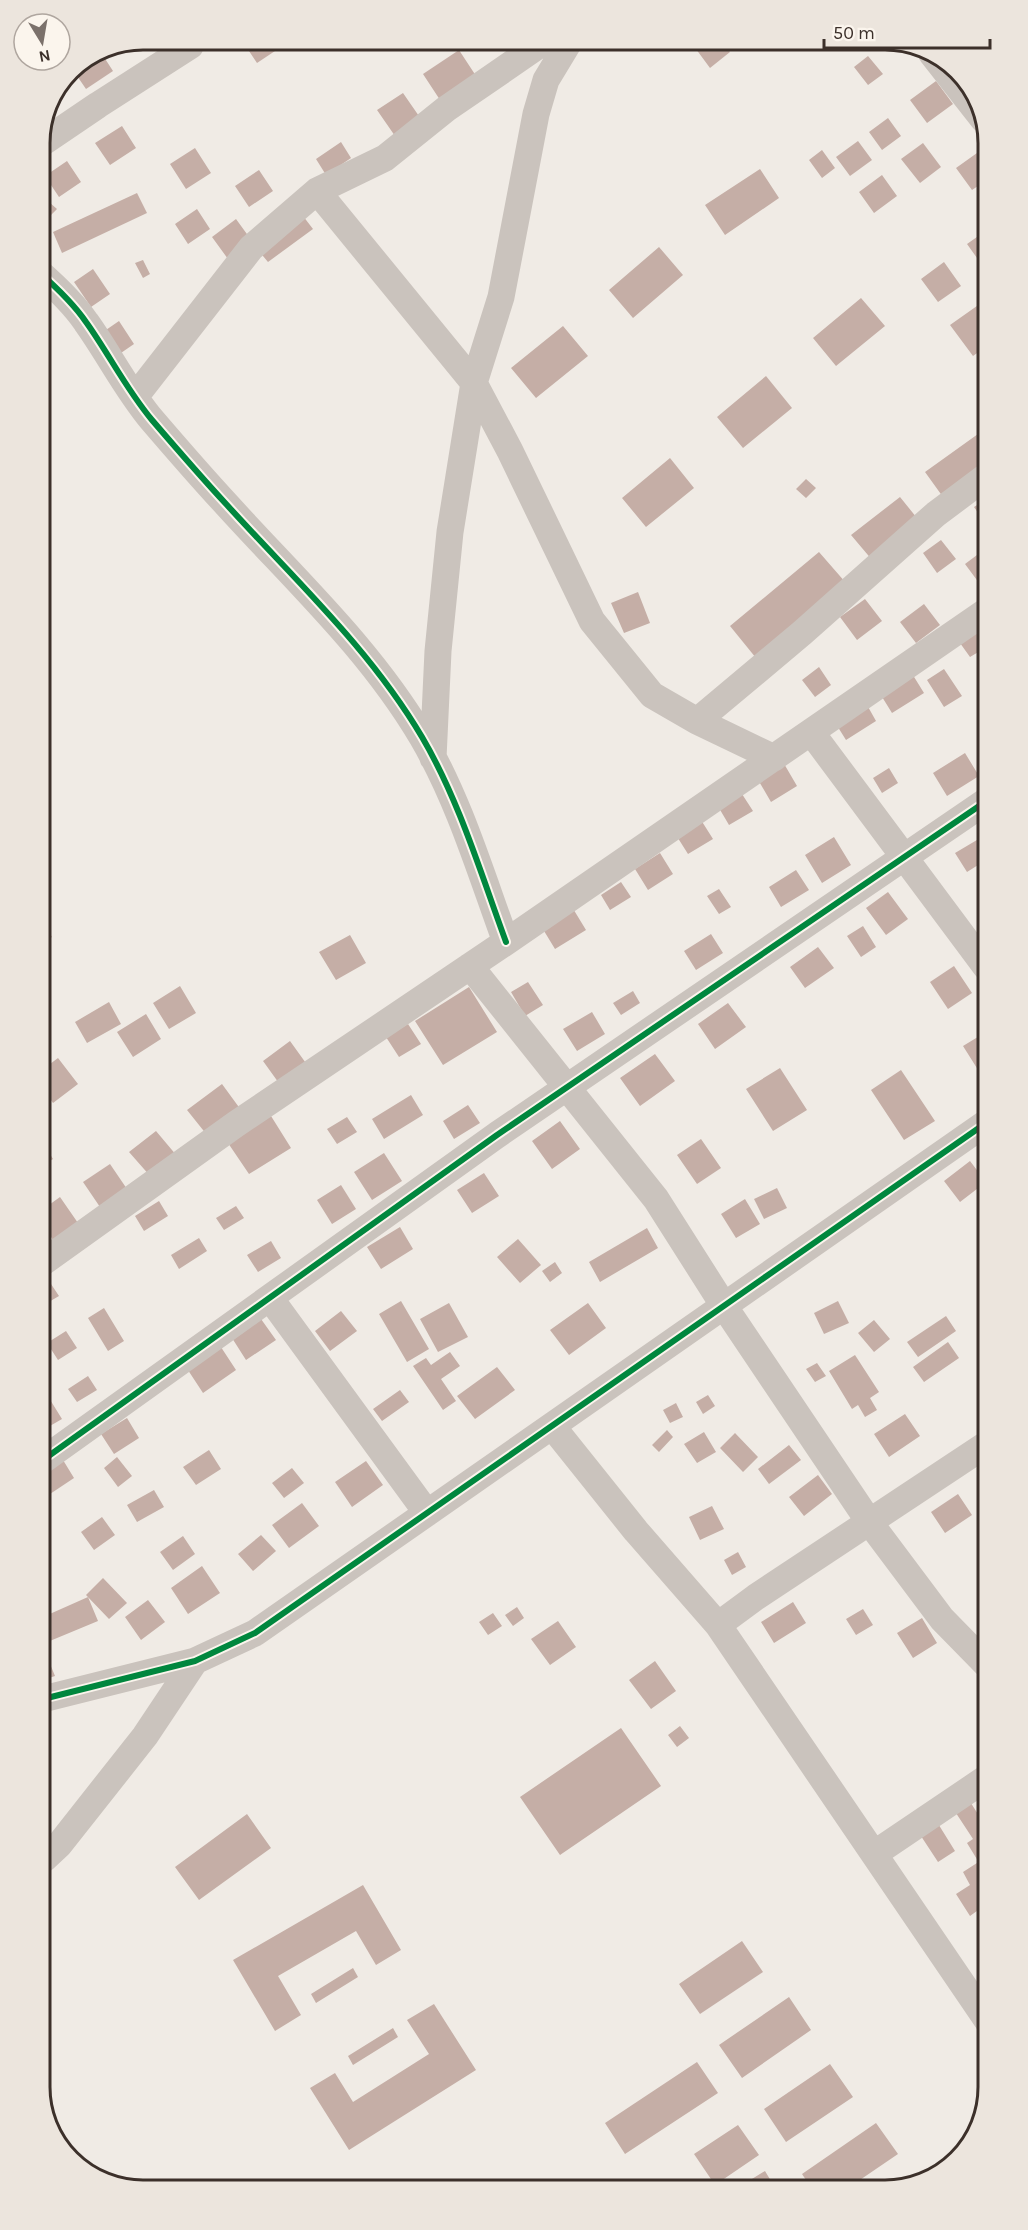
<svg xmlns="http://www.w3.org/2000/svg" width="1028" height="2230" viewBox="0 0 1028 2230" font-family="Karla,sans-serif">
  <rect width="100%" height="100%" fill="#f0ebe5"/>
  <path fill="#c5aea6" d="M699 41H721L730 52 710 68 693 45Z
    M245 45H284L257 63Z
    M459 50 478 79 442 103 423 74Z
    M100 51 113 71 86 89 73 70Z
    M868 56 883 74 868 85 854 67Z
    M936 81 953 104 927 123 910 100Z
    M403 93 421 119 395 136 377 110Z
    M888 118 901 136 882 150 869 132Z
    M122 126 136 148 110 165 95 143Z
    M858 141 872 160 850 176 836 157Z
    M341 142 351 158 326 175 316 159Z
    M923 143 941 167 920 183 901 159Z
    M195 148 211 173 186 189 170 164Z
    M984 148V182L972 190 956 168Z
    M822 150 835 168 822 178 809 160Z
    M67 161 81 182 59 197 45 176Z
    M760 169 779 198 725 235 705 205Z
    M259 170 273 191 249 207 235 186Z
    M882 175 897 196 874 213 859 192Z
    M137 193 147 213 62 253 53 232Z
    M49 202 57 209 50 216 42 208Z
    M197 209 210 229 188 244 175 224Z
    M303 216 313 229 268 262 258 250Z
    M236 219 252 241 228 259 212 237Z
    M984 232V264L982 265 967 244Z
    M659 247 683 275 633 318 609 290Z
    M143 260 150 274 143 278 135 263Z
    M944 262 961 286 938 302 921 279Z
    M93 269 110 294 91 307 74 282Z
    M40 285 54 296 40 314Z
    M861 298 885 326 836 366 813 338Z
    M984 301V348L973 356 950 325Z
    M119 321 134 344 118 355 103 332Z
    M563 326 588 356 536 398 511 368Z
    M766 376 792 408 743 448 717 417Z
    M978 434 984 443V467L943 497 925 472Z
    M670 458 694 488 646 527 622 498Z
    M806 479 816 488 806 498 796 489Z
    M900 497 921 523 873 561 851 535Z
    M985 500V518L983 520 974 507Z
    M941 540 956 559 937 573 923 553Z
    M819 552 846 583 756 658 730 626Z
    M981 552 985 557V591L965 564Z
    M638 592 650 623 624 633 611 603Z
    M865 599 882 621 857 640 840 617Z
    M924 604 940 625 916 643 900 622Z
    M980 630 985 638V648L970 657 960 643Z
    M819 667 831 685 815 697 802 680Z
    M944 669 962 696 944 707 927 680Z
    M911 672 924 693 892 713 879 692Z
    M867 705 876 721 846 740 836 724Z
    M965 753 979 776 947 796 933 773Z
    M783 762 797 786 771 802 757 778Z
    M889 768 898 783 882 793 873 778Z
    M742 794 753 811 729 825 719 808Z
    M701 820 713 839 688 854 676 835Z
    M834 837 851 865 822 883 805 855Z
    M982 837 985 843 986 860 967 872 955 853Z
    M660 853 673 874 648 890 635 869Z
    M796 870 809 890 781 907 769 887Z
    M621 882 631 897 610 910 601 895Z
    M719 889 731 907 719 914 707 896Z
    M888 892 908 919 886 935 866 908Z
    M572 907 586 930 555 949 541 926Z
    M41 920 52 937 41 944Z
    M863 926 876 947 861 957 847 936Z
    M711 934 723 953 696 970 684 951Z
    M350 935 366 963 336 980 319 952Z
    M818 947 834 968 805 988 790 967Z
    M954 966 972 993 948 1009 930 982Z
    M528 982 543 1005 525 1016 511 992Z
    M180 986 196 1013 169 1029 153 1003Z
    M469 987 497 1032 443 1065 415 1021Z
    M633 991 640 1003 621 1015 613 1003Z
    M109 1002 121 1024 87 1043 75 1022Z
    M728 1003 746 1027 715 1049 698 1024Z
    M592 1012 605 1034 577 1051 563 1029Z
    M146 1014 161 1039 133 1057 117 1032Z
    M408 1024 421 1044 399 1057 386 1037Z
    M986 1032V1070L980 1073 963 1046Z
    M290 1041 308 1066 281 1086 263 1061Z
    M655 1054 675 1081 640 1106 620 1078Z
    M58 1058 78 1084 53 1103 42 1088V1070Z
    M780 1068 807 1110 773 1131 746 1089Z
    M901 1070 935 1121 904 1140 871 1090Z
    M222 1084 241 1110 207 1135 187 1110Z
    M411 1095 423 1115 384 1139 372 1119Z
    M468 1105 480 1123 454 1139 443 1121Z
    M271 1116 291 1148 249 1174 228 1143Z
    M347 1117 357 1132 337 1144 327 1129Z
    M560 1121 580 1149 552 1169 532 1141Z
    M156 1131 177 1156 151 1177 129 1152Z
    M701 1139 721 1168 697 1184 677 1155Z
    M42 1141 53 1159 42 1166Z
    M384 1153 402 1181 372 1200 354 1172Z
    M970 1161 986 1182 960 1202 944 1181Z
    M110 1164 127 1189 100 1207 83 1182Z
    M484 1173 499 1196 472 1213 457 1190Z
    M341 1185 356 1209 332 1224 317 1200Z
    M777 1188 787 1208 764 1219 754 1199Z
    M60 1197 78 1223 53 1240 42 1223V1210Z
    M745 1199 760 1224 736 1238 721 1214Z
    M159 1201 168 1216 144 1231 135 1216Z
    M236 1206 244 1218 224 1230 216 1218Z
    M400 1227 413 1249 381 1269 367 1247Z
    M647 1228 658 1248 600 1282 589 1262Z
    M199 1238 207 1251 179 1269 171 1255Z
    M518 1239 541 1265 520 1283 497 1257Z
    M271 1241 281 1258 258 1272 247 1255Z
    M555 1262 562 1273 550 1282 542 1271Z
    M45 1275 59 1296 42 1306V1276Z
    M401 1301 429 1349 407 1362 379 1314Z
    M838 1301 849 1323 824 1334 814 1313Z
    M449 1303 468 1337 438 1352 420 1319Z
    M588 1303 606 1328 569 1355 550 1330Z
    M104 1308 124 1341 108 1351 88 1318Z
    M341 1311 357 1331 330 1351 315 1331Z
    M946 1316 956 1331 918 1357 907 1342Z
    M261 1319 276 1340 246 1360 232 1338Z
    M874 1320 890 1339 874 1352 858 1333Z
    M66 1331 77 1348 58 1360 47 1343Z
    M217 1341 236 1370 203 1393 184 1364Z
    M948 1342 959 1358 924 1382 913 1367Z
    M450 1352 460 1366 441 1379 456 1401 443 1410 413 1366 426 1358 431 1365Z
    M855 1355 879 1392 870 1398 877 1410 865 1417 858 1405 852 1409 829 1371Z
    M817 1363 826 1376 815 1382 806 1369Z
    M497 1367 515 1390 475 1419 457 1396Z
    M88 1376 97 1390 77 1402 68 1389Z
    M400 1390 409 1402 382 1421 373 1409Z
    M708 1395 715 1406 703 1414 696 1402Z
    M49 1398 62 1419 43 1430V1402Z
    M676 1403 683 1417 670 1423 663 1410Z
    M905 1414 920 1436 889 1457 874 1434Z
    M127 1418 139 1438 114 1454 101 1434Z
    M667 1430 673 1437 659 1452 652 1445Z
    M704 1432 716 1452 697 1463 684 1444Z
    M735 1433 758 1457 743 1472 720 1448Z
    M789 1445 801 1460 769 1484 758 1469Z
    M209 1450 221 1469 196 1485 183 1467Z
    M117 1457 132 1476 118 1487 104 1468Z
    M63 1460 74 1478 50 1494 43 1483V1473Z
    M366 1461 383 1485 352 1507 335 1482Z
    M292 1468 304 1483 284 1498 272 1483Z
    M818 1475 832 1494 804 1516 789 1497Z
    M154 1490 164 1507 137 1522 127 1505Z
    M958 1494 972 1515 945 1533 931 1512Z
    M302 1503 319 1526 289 1548 272 1525Z
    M712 1506 724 1529 700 1540 689 1517Z
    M102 1517 115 1535 94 1550 81 1532Z
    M261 1535 276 1551 253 1571 238 1554Z
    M183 1536 195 1554 173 1570 160 1552Z
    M738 1552 746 1567 732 1575 724 1560Z
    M202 1566 220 1593 188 1614 171 1588Z
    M103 1578 127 1603 109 1619 86 1595Z
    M88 1597 98 1621 45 1643 43 1617Z
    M148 1600 165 1622 141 1640 125 1617Z
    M793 1602 806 1623 774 1643 761 1622Z
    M517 1607 524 1618 513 1626 505 1615Z
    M863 1609 873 1625 856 1635 846 1619Z
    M493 1613 502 1626 488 1635 479 1622Z
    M922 1618 937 1643 913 1658 897 1633Z
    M558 1621 576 1647 550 1665 531 1639Z
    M43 1647 55 1676 43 1680Z
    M655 1661 676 1691 651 1709 629 1680Z
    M680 1726 689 1738 677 1747 668 1735Z
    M621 1728 661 1786 560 1855 520 1797Z
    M988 1783V1814L974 1793Z
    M969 1800 988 1830V1886L983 1877 986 1874 967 1843 973 1839 954 1810Z
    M247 1814 271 1848 199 1900 175 1867Z
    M937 1822 955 1851 938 1862 919 1833Z
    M977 1863 985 1874 980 1877 988 1890V1903L970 1916 956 1894 970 1885 963 1872Z
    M363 1885 401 1950 376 1965 356 1931 278 1976 301 2015 275 2031 233 1960Z
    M742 1941 763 1972 700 2014 679 1984Z
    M353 1968 358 1977 316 2003 311 1994Z
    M789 1997 811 2030 742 2078 719 2045Z
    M434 2004 476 2070 349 2150 310 2088 335 2073 353 2102 429 2054 407 2020Z
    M393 2028 398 2037 353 2065 348 2056Z
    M697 2062 718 2093 625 2154 605 2123Z
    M830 2064 853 2097 786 2142 764 2109Z
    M876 2123 898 2154 851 2186H810L802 2174Z
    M738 2125 759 2155 715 2185 694 2154Z
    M765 2171 771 2181 762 2186 750 2187 747 2182Z"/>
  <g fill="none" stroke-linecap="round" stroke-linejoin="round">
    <path stroke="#cac3bd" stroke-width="27" d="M932 54 983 119
      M39 145 98 105 190 46
      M317 191 474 383 510 451 592 621 652 695 697 721 774 758
      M40 273C57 288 73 303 86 322 109 354 126 389 152 420 176 448 201 477 227 505 295 580 370 649 422 737 459 800 481 874 506 942
      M135 397 251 248 317 191 385 158 446 109 542 43
      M697 721 802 633 936 514 984 478
      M811 732 986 967
      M433 758 438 651 450 532 474 383 501 297 536 114 546 80 569 42
      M470 966 656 1199 724 1306 870 1523 942 1619 988 1666
      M42 1263 236 1124 506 942 985 612
      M270 1298 427 1513
      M552 1426 636 1531 718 1625
      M987 1444 756 1597 718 1625 989 2023
      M43 1460 497 1135 985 802
      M43 1699 195 1661 255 1633 986 1123
      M874 1854 988 1777
      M44 1859 59 1845 145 1736 195 1661"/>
    <defs>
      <path id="cycleway" d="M40 273C57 288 73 303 86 322 109 354 126 389 152 420 176 448 201 477 227 505 295 580 370 649 422 737 459 800 481 874 506 942
        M43 1460 497 1135 985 802
        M43 1699 195 1661 255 1633 986 1123"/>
    </defs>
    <use href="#cycleway" stroke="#fbf5ed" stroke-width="10"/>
    <use href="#cycleway" stroke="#00873e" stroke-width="6"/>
  </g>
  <path d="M0 0H1028V2230H0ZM143 50H885A93 93 0 0 1 978 143V2087A93 93 0 0 1 885 2180H143A93 93 0 0 1 50 2087V143A93 93 0 0 1 143 50Z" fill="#ece5dd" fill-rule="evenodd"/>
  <path fill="none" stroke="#3c302a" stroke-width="3" d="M143 50H885A93 93 0 0 1 978 143V2087A93 93 0 0 1 885 2180H143A93 93 0 0 1 50 2087V143A93 93 0 0 1 143 50Z"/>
  <g transform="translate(42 42) rotate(169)"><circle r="28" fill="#fbf5ed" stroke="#afa69f" stroke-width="1.5"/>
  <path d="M0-4.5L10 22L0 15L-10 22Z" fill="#7b716b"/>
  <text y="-9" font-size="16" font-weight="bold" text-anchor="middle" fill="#3c302a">N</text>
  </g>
  <path d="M824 39v9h166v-9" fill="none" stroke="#3c302a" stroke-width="3"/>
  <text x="833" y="39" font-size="18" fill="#3c302a" stroke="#fbf5ed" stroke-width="4.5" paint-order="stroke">50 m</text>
</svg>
